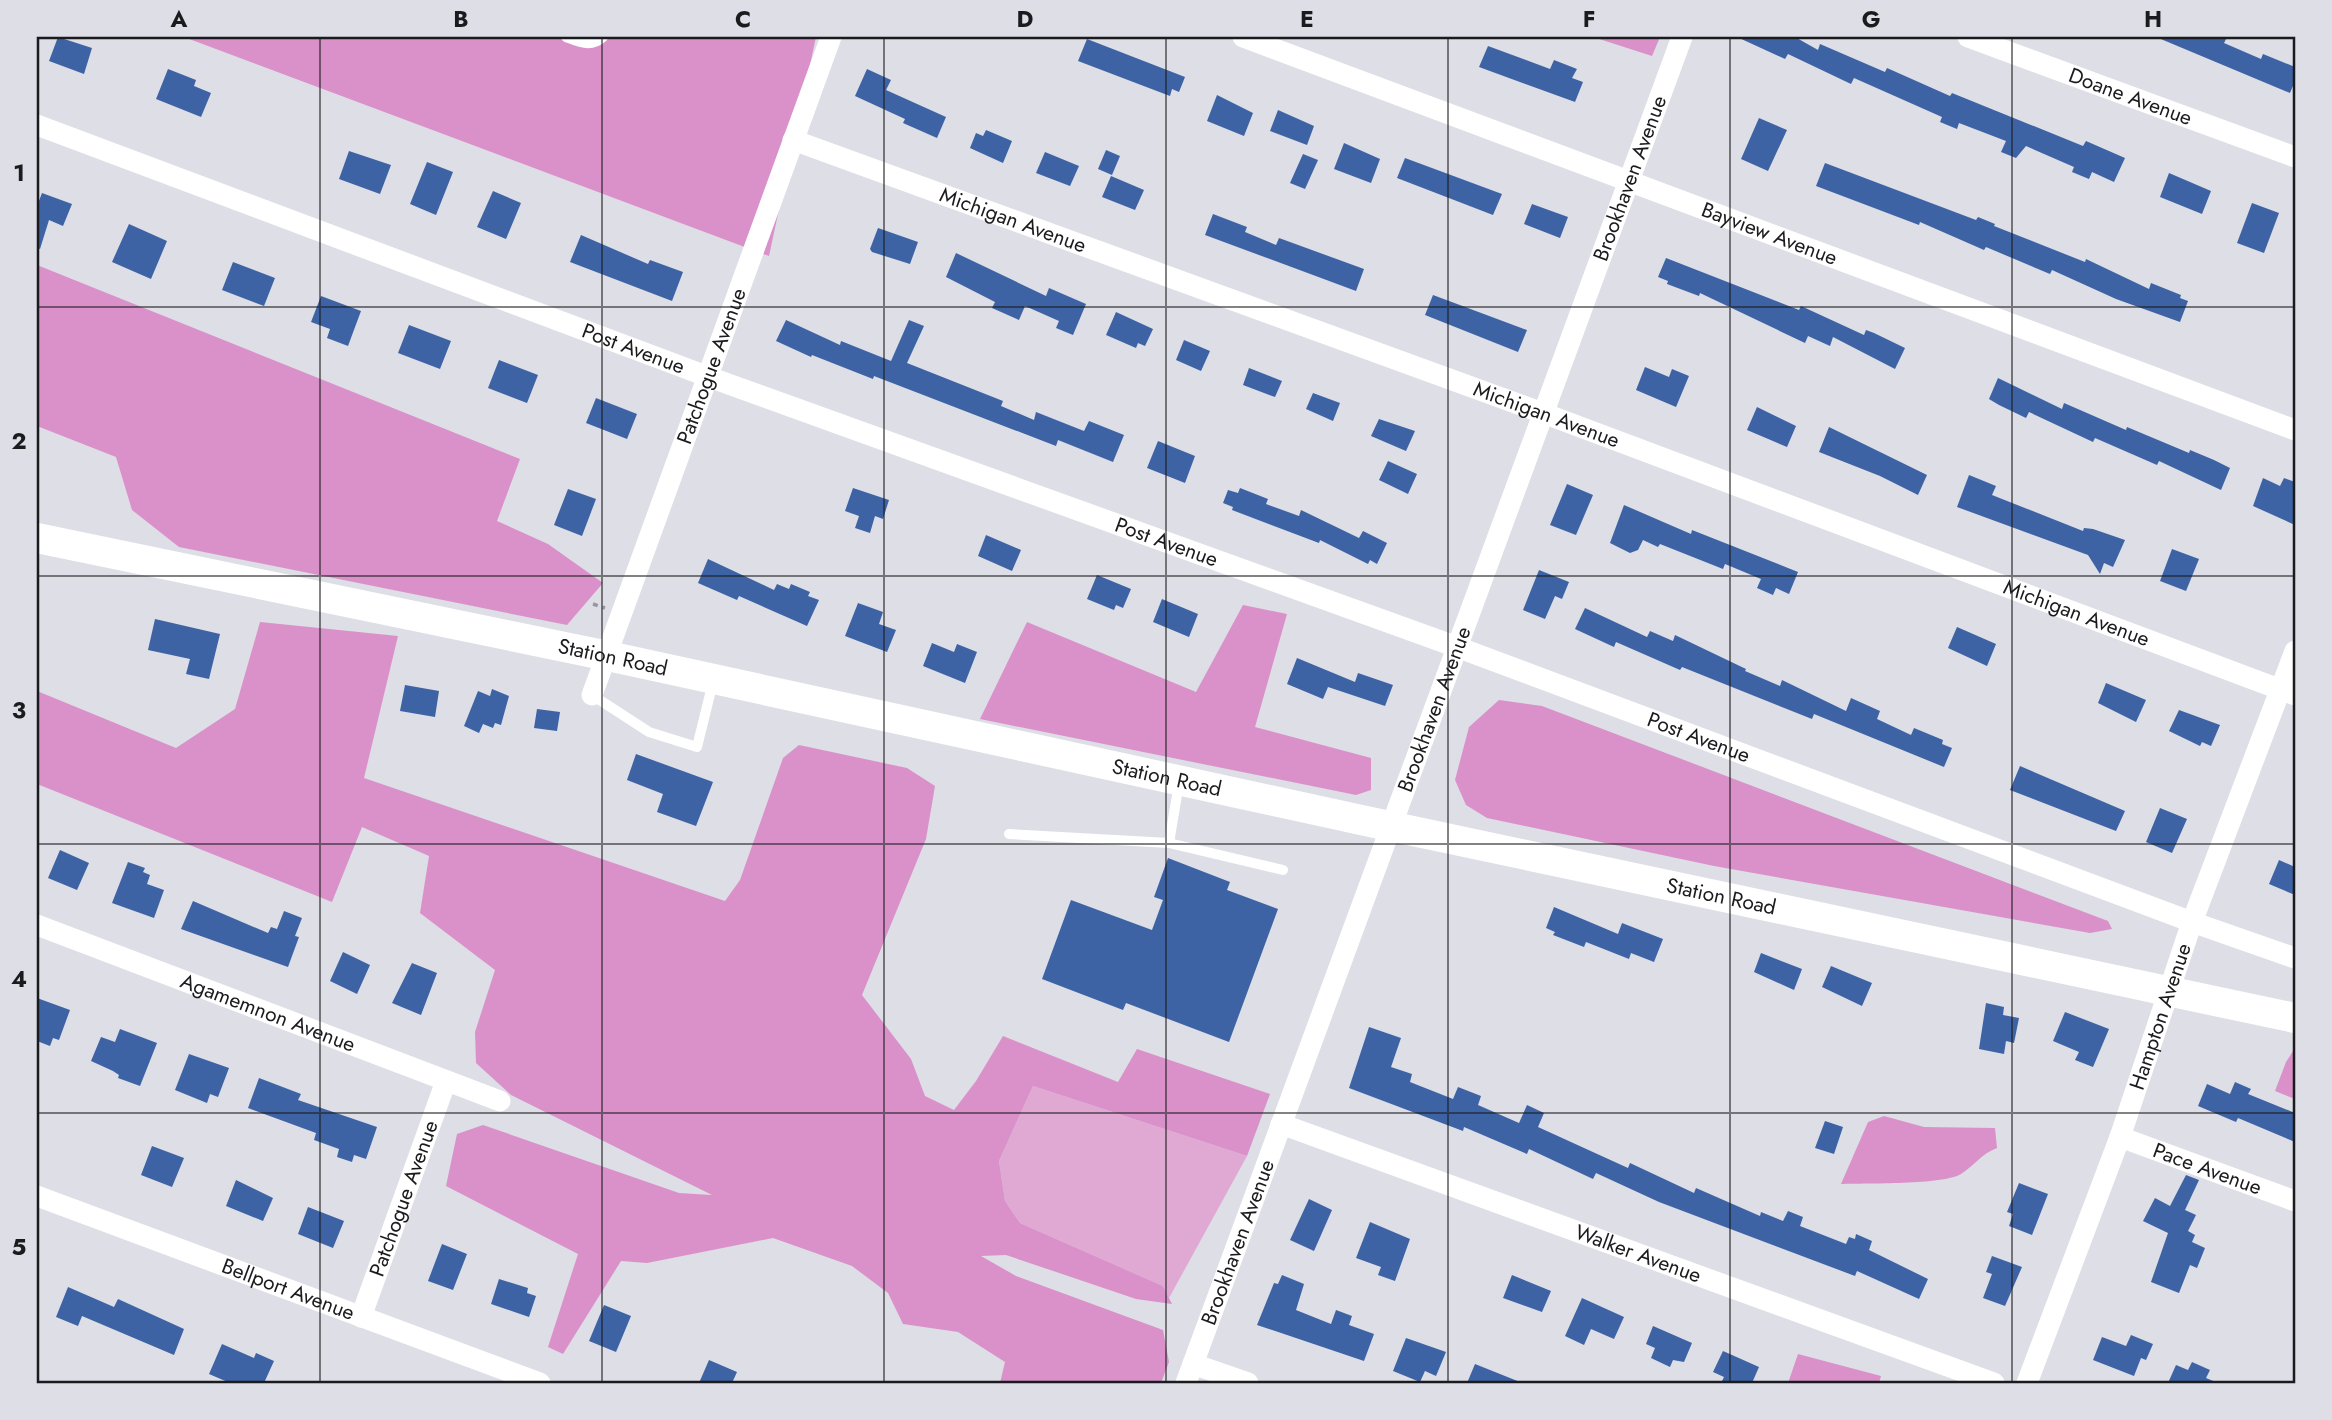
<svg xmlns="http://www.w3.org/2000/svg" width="2332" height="1420" viewBox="0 0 2332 1420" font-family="Jost,sans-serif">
  <rect width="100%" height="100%" fill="#dddee6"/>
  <path fill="#e0a9d3" d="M1033 1086 1247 1156 1169 1298 1163 1286 1020 1223 1005 1201 999 1161Z"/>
  <path fill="#da91ca" d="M184 37H816L769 256Z
    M1593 37H1660L1652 56Z
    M37 265 520 459 497 521 548 544 603 583 567 625 179 547 132 510 116 457 37 426Z
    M1243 605 1287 614 1255 727 1371 758V790L1356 795 980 719 1027 622 1196 692Z
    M260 622 398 636 364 778 725 901 740 880 783 758 799 745 907 768 935 786 926 839 862 995 911 1059 925 1096 954 1110 976 1081 1003 1036 1118 1082 1137 1049 1270 1094 1247 1156 1033 1086 999 1161 1005 1201 1020 1223 1163 1286 1172 1304 1136 1299 1006 1255 981 1256 1016 1276 1163 1330 1169 1362 1161 1383H1000L1005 1362 958 1332 903 1324 888 1293 852 1266 773 1238 647 1263 621 1261 563 1354 548 1347 578 1254 446 1186 457 1134 483 1125 679 1193 712 1195 511 1095 476 1063 475 1032 495 970 420 913 429 856 362 827 332 902 37 784V691L176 748 235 709Z
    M1499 700 1542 706 2108 921 2112 929 2090 933 1714 866 1487 818 1466 805 1455 780 1469 727Z
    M2295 1048V1099L2275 1091 2286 1062Z
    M1884 1116 1924 1127 1995 1128 1997 1148C1981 1154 1975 1165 1961 1174 1943 1185 1866 1183 1841 1184L1868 1122Z
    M1798 1354 1881 1376 1879 1383H1788Z"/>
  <path fill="#3d63a5" d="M58 37 92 48 84 74 49 61Z
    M1737 37H1795L1818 50 1820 44 1885 72 1887 68 1950 96 1952 93 2083 146 2086 141 2125 158 2114 182 2092 172 2089 179 2072 172 2074 167 2026 146 2016 158 2001 152 2006 141 1959 123 1957 129 1940 122 1942 117 1854 78 1851 84 1788 54 1785 59Z
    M2156 37H2227L2224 43 2261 59 2263 54 2295 67V81L2290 93Z
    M1087 39 1185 77 1179 92 1172 89 1170 96 1078 61Z
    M1488 46 1550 69 1554 60 1577 69 1572 78 1583 82 1575 102 1479 67Z
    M168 69 196 80 194 86 211 93 201 117 156 99Z
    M867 69 891 80 886 90 946 117 937 138 903 123 905 119 855 96Z
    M1217 95 1253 113 1244 136 1207 121Z
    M1278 110 1314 126 1307 145 1270 131Z
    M1759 118 1787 130 1768 171 1741 159Z
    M986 130 1012 141 1003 163 970 148 976 133 983 136Z
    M1344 143 1380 159 1371 183 1334 169Z
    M1106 150 1120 156 1112 175 1098 169Z
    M349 151 391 165 380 194 339 179Z
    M1045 152 1079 166 1070 186 1036 173Z
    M1303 154 1318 160 1305 189 1290 183Z
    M1405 158 1502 194 1493 215 1397 178Z
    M427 162 453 172 436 215 410 204Z
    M1825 163 1976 220 1978 217 1995 224 1994 226 2085 262 2086 259 2149 289 2151 283 2181 295 2180 298 2188 301 2180 322 2116 299 2052 270 2050 274 1986 247 1984 250 1920 222 1919 225 1816 186Z
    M2169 173 2211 191 2202 214 2160 197Z
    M1111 176 1144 190 1135 210 1102 197Z
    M493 191 521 203 506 239 477 227Z
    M42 193 72 204 63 226 49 220 40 249 37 248V206Z
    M2252 203 2279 213 2264 253 2237 243Z
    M1532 204 1568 217 1560 238 1524 224Z
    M1213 214 1247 227 1245 232 1276 245 1279 238 1364 269 1356 291 1205 235Z
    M129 224 167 241 151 279 112 262Z
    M878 228 918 242 910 264 872 252 870 249Z
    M581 235 648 264 650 260 683 272 672 301 570 262Z
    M956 253 1046 296 1049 288 1086 304 1073 335 1056 328 1059 321 1025 306 1019 320 992 308 995 302 946 277Z
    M1666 258 1799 310 1801 306 1864 335 1866 330 1874 333 1905 348 1895 369 1833 337 1830 346 1808 336 1805 343 1700 293 1699 296 1667 284 1668 281 1658 277Z
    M233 262 275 278 264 306 222 290Z
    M1433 295 1527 330 1518 352 1425 315Z
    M321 296 361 311 348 346 327 338 330 329 311 322Z
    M1116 312 1153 329 1145 346 1138 343 1136 348 1106 335Z
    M786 320 840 345 841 341 891 361 909 320 924 326 907 363 1003 401 1001 406 1034 420 1036 412 1084 431 1089 421 1124 435 1113 462 1058 440 1056 446 874 376 873 379 812 355 811 357 776 341Z
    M409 325 451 341 440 369 398 353Z
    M1184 340 1210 351 1201 371 1176 360Z
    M499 360 538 375 527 403 488 388Z
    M1645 367 1669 377 1672 369 1689 376 1676 407 1636 390Z
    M1249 368 1282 381 1275 397 1243 385Z
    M1998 378 2062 409 2064 403 2126 430 2127 427 2189 453 2190 450 2214 460 2230 468 2221 490 2159 461 2157 465 2095 438 2093 442 2029 412 2026 418 1999 405 1989 399Z
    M1313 393 1340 403 1333 421 1306 409Z
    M596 398 637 414 627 439 586 423Z
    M1757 407 1796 426 1787 447 1747 430Z
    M1379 419 1415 431 1406 451 1371 436Z
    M1829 427 1927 475 1918 495 1880 476 1819 452Z
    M1158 441 1195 456 1185 483 1147 468Z
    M1388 461 1417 474 1408 494 1379 480Z
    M1969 475 1996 486 1992 495 2083 531 2084 528 2093 529 2125 540 2113 567 2104 563 2100 574 2088 555 1957 507Z
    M2263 478 2280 486 2284 478 2295 482V525L2253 506Z
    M1567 484 1593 495 1576 535 1550 525Z
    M853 488 889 500 883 519 875 516 870 533 855 528 859 516 845 511Z
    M1240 488 1268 499 1266 504 1299 516 1301 510 1359 538 1363 531 1387 543 1377 564 1370 560 1368 564 1320 540 1319 543 1232 510 1233 507 1223 503 1228 490 1238 493Z
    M568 489 596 499 582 536 554 525Z
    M1624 505 1691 534 1692 530 1798 572 1789 594 1776 588 1773 595 1757 588 1761 579 1725 564 1723 569 1660 544 1658 547 1643 540 1638 550 1630 553 1610 543Z
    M986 535 1021 550 1012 571 978 556Z
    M2172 549 2199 559 2186 591 2160 581Z
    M708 559 774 590 777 584 789 589 791 584 810 592 808 596 819 600 807 626 739 596 737 600 698 583Z
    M1539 570 1569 582 1562 599 1555 596 1545 619 1523 610Z
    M1097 575 1131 589 1123 608 1116 605 1114 610 1087 599Z
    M1162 599 1198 614 1189 637 1153 622Z
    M858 603 883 612 879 624 896 630 887 652 845 636Z
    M1585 608 1647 637 1650 631 1673 641 1675 635 1746 669 1745 671 1780 686 1782 680 1846 711 1851 698 1880 711 1877 719 1911 735 1914 728 1943 740 1942 744 1952 748 1944 767 1814 714 1812 719 1682 667 1680 670 1616 642 1614 647 1575 629Z
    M155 619 220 634 209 679 186 674 190 659 148 650Z
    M1957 627 1996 644 1987 666 1948 648Z
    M932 643 954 652 957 644 977 652 965 683 923 666Z
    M1297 658 1355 682 1358 673 1393 685 1385 706 1328 687 1323 699 1287 684Z
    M2106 683 2146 700 2136 722 2098 703Z
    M405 685 439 691 435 717 400 711Z
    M492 689 509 696 501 725 495 723 493 728 483 724 479 733 464 726 478 691 490 696Z
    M537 709 560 712 557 731 534 728Z
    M2179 710 2220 725 2211 746 2202 742 2200 746 2169 731Z
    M636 754 713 782 696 826 657 812 663 794 627 780Z
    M2020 766 2125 811 2116 831 2010 790Z
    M2160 808 2187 819 2172 853 2146 842Z
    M60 850 89 863 77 890 48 878Z
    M1168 858 1230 882 1227 890 1278 909 1229 1042 1126 1003 1123 1010 1042 979 1071 900 1152 930 1163 900 1154 897Z
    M2279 860 2295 867V895L2269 884Z
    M128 862 145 868 143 872 150 875 147 884 164 890 154 918 112 903Z
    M193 901 268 933 271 927 277 929 284 911 302 918 295 936 299 937 288 967 181 929Z
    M1554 907 1618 934 1622 923 1663 939 1654 962 1631 953 1629 959 1586 942 1584 947 1553 935 1555 932 1546 928Z
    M343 952 370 965 357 994 330 981Z
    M1761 953 1802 969 1794 990 1754 972Z
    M412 963 437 973 421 1015 392 1003Z
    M1831 966 1872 983 1862 1006 1822 987Z
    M37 998 70 1010 59 1040 53 1038 50 1046 37 1041Z
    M1986 1003 2004 1007 2003 1015 2019 1018 2014 1043 2006 1041 2004 1054 1979 1049Z
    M2065 1012 2109 1029 2093 1067 2075 1060 2079 1052 2053 1041Z
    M1369 1027 1401 1038 1391 1067 1412 1074 1410 1082 1453 1099 1458 1087 1481 1096 1478 1105 1519 1123 1527 1105 1544 1113 1538 1127 1628 1168 1630 1163 1694 1193 1696 1188 1760 1216 1761 1212 1783 1221 1788 1211 1803 1217 1800 1226 1846 1244 1849 1237 1855 1239 1856 1234 1872 1241 1869 1250 1928 1279 1919 1299 1857 1271 1855 1276 1659 1202 1596 1173 1593 1179 1529 1149 1527 1154 1464 1127 1463 1131 1349 1088Z
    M120 1029 157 1043 140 1086 118 1078 119 1075 113 1071 91 1061 101 1037 115 1042Z
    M189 1054 229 1068 218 1097 210 1094 207 1103 175 1090Z
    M259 1078 301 1094 298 1100 377 1127 366 1159 354 1155 352 1162 337 1157 339 1149 314 1140 316 1133 248 1108Z
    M2235 1082 2251 1089 2248 1094 2295 1113V1142L2238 1118 2236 1122 2198 1106 2207 1084 2230 1094Z
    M1825 1121 1843 1127 1834 1154 1815 1148Z
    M152 1146 184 1158 172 1187 141 1175Z
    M2186 1175 2199 1180 2185 1210 2196 1215 2188 1231 2195 1235 2192 1242 2205 1248 2197 1268 2190 1265 2179 1293 2151 1282 2168 1233 2143 1221 2155 1198 2170 1206Z
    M236 1180 273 1198 263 1221 226 1206Z
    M2019 1183 2048 1194 2032 1235 2009 1226 2013 1214 2007 1212Z
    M1309 1199 1332 1210 1314 1251 1290 1240Z
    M308 1207 344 1221 333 1248 298 1234Z
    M1370 1222 1410 1239 1395 1281 1378 1275 1381 1267 1356 1258Z
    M442 1244 467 1254 453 1290 428 1281Z
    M1992 1256 2022 1267 2005 1306 1983 1298 1992 1274 1986 1272Z
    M1282 1275 1304 1284 1296 1310 1331 1324 1336 1310 1352 1316 1349 1325 1374 1334 1364 1361 1257 1325 1274 1283 1278 1284Z
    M1512 1275 1551 1291 1542 1312 1503 1298Z
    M499 1279 528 1288 527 1293 536 1296 529 1317 491 1304Z
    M68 1287 114 1307 118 1299 184 1329 174 1355 82 1316 78 1326 56 1317Z
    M1582 1298 1624 1317 1614 1339 1591 1329 1584 1345 1565 1336Z
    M604 1305 631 1316 616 1352 589 1341Z
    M1653 1326 1692 1343 1684 1362 1673 1360 1670 1367 1651 1358 1655 1348 1646 1344Z
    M2131 1335 2153 1344 2146 1360 2141 1358 2134 1376 2093 1360 2102 1337 2126 1346Z
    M1406 1338 1446 1352 1436 1376 1425 1371 1420 1382 1393 1371Z
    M222 1344 254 1358 256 1353 274 1361 264 1383H230L209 1374Z
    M1723 1351 1759 1367 1752 1383H1721L1724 1377 1713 1372Z
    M709 1360 737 1372 732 1383H699Z
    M2192 1362 2210 1370 2206 1378 2218 1383H2168L2176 1365 2188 1370Z
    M1475 1364 1520 1382V1383H1467Z"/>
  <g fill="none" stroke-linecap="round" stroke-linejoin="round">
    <path stroke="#97989e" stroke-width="3.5" stroke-dasharray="5 5" stroke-linecap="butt" d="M593 604 605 608"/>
    <path stroke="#fff" stroke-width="10" d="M566 37C579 42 591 48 603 37
      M592 695 649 732 697 747 713 682
      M1179 783 1169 843 1283 870
      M1009 834 1169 843"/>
    <g stroke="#fff" stroke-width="21">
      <path id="s1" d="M1243 37 2295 430"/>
      <path id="s2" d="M1968 37 2295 157"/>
      <path id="s3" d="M37 125 709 377 1457 647 2192 922 2295 958"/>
      <path id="s4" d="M793 140 1543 413 2295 695"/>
      <path id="s5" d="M592 695 831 37"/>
      <path id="s6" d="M37 925 500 1101"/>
      <path id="s7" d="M1281 1124 1994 1383"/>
      <path id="s8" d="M2120 1137 2295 1201"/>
      <path id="s9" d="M37 1196 540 1383"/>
      <path id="s10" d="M361 1317 446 1081"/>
      <path d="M1193 1364 1248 1383"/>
      <path id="s11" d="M1186 1383 1682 37"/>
      <path id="s12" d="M2027 1383 2120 1137 2192 922 2295 651"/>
    </g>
    <path stroke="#fff" stroke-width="30" id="s13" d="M37 538 608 656 1375 823 2295 1018"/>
  </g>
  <path fill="none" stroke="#1b1b1e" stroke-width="2" stroke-opacity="0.55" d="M320 37V1383M602 37V1383M884 37V1383M1166 37V1383M1448 37V1383M1730 37V1383M2012 37V1383M37 307H2295M37 576H2295M37 844H2295M37 1113H2295"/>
  <g text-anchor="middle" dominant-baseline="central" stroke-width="7" stroke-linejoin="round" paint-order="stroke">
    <g font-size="21" fill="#1b1b1e" stroke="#dddee6">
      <text stroke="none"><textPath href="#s2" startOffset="173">Doane Avenue</textPath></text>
      <text stroke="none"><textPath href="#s11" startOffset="1284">Brookhaven Avenue</textPath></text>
      <text stroke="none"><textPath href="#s4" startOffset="234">Michigan Avenue</textPath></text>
      <text stroke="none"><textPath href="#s1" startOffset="562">Bayview Avenue</textPath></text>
      <text stroke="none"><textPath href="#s3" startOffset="637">Post Avenue</textPath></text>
      <text stroke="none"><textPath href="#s5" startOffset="350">Patchogue Avenue</textPath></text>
      <text stroke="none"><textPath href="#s4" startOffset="802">Michigan Avenue</textPath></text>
      <text stroke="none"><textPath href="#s3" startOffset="1204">Post Avenue</textPath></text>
      <text stroke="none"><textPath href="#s4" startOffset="1368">Michigan Avenue</textPath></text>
      <text stroke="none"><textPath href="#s13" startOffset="588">Station Road</textPath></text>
      <text stroke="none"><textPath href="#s11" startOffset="718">Brookhaven Avenue</textPath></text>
      <text stroke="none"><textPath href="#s3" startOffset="1771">Post Avenue</textPath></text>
      <text stroke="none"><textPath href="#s13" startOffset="1155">Station Road</textPath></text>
      <text stroke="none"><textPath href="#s13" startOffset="1722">Station Road</textPath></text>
      <text stroke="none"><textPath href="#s6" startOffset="247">Agamemnon Avenue</textPath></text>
      <text stroke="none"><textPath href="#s12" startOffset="390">Hampton Avenue</textPath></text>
      <text stroke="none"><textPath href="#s8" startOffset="93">Pace Avenue</textPath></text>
      <text stroke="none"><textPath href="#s10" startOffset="126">Patchogue Avenue</textPath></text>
      <text stroke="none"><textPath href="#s11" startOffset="150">Brookhaven Avenue</textPath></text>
      <text stroke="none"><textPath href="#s7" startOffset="380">Walker Avenue</textPath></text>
      <text stroke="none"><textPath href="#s9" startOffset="268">Bellport Avenue</textPath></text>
    </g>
  </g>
  <rect width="2332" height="1420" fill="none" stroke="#dddee6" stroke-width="77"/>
  <rect x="38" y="38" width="2256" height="1344" fill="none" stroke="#1b1b1e" stroke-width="2.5"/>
  <g font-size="23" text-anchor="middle" font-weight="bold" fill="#1b1b1e">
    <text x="179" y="27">A</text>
    <text x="461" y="27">B</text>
    <text x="743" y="27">C</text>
    <text x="1025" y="27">D</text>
    <text x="1307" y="27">E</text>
    <text x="1589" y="27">F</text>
    <text x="1871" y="27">G</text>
    <text x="2153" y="27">H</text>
    <text x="19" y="181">1</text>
    <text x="19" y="449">2</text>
    <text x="19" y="718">3</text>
    <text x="19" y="987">4</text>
    <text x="19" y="1255">5</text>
  </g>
</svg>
